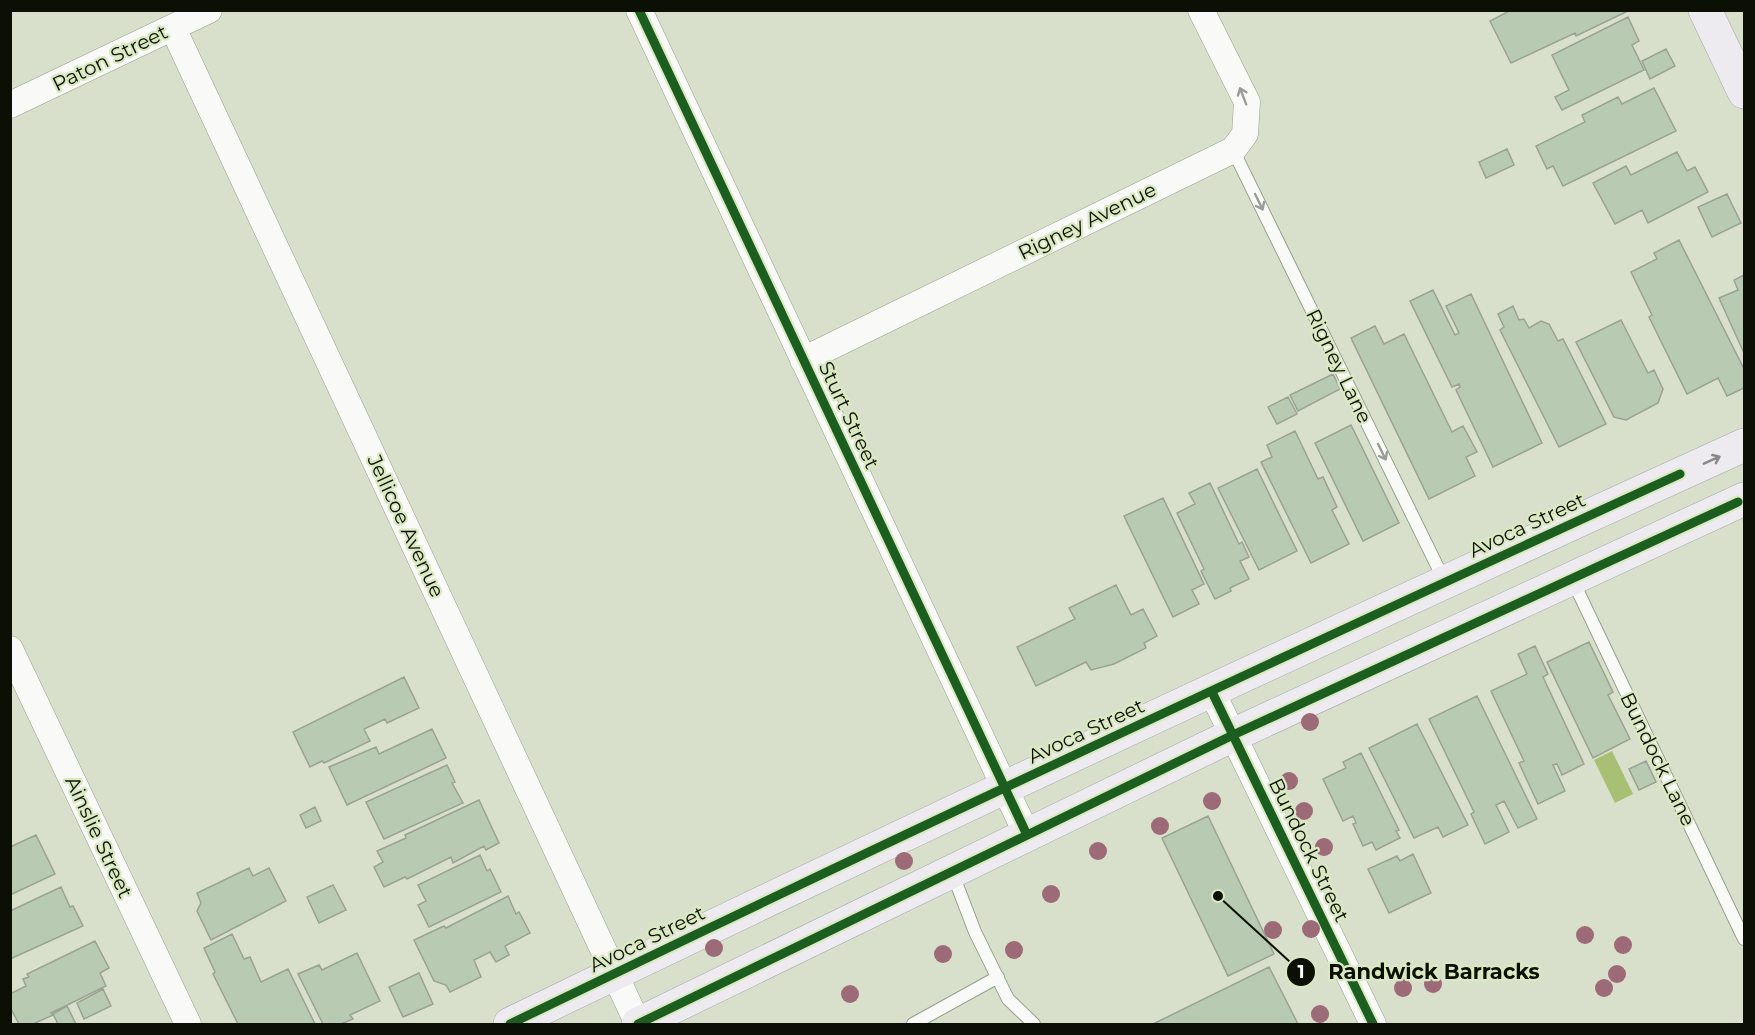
<svg xmlns="http://www.w3.org/2000/svg" width="1755" height="1035" viewBox="0 0 1755 1035" font-family="Montserrat,sans-serif">
  <rect width="100%" height="100%" fill="#d8e0cb"/>
  <path fill="#a8c073" d="M1612 751 1633 794 1615 803 1594 760Z"/>
  <path fill="#b8cbb2" stroke="#99a293" stroke-width="1.5" d="M1511 10H1630L1576 36 1575 33 1511 63 1490 21Z
    M1628 17 1639 41 1632 45 1644 70 1562 110 1555 97 1569 90 1552 55Z
    M1666 49 1675 66 1650 79 1642 61Z
    M1654 88 1676 131 1563 186 1553 166 1547 169 1536 146 1585 122 1582 115 1618 97 1622 104Z
    M1507 149 1514 165 1486 178 1479 162Z
    M1677 152 1687 171 1695 167 1708 192 1648 223 1642 210 1615 224 1593 183 1626 166 1631 175Z
    M1727 194 1741 223 1712 237 1698 207Z
    M1679 240 1744 369V388L1727 396 1718 378 1687 394 1649 317 1652 315 1631 272 1657 259 1654 253Z
    M1744 275V353L1719 298 1738 290 1734 280Z
    M1433 290 1455 335 1459 333 1446 306 1471 294 1542 443 1493 467 1456 390 1460 387 1459 384 1452 387 1410 301Z
    M1513 306 1519 320 1524 319 1529 328 1541 321 1549 324 1558 341 1563 339 1606 424 1559 447 1500 330 1504 327 1498 314Z
    M1621 320 1648 373 1654 370 1663 389 1658 403 1626 420 1614 417 1576 342Z
    M1375 326 1384 344 1404 334 1452 432 1463 426 1477 452 1466 457 1475 476 1429 499 1351 338Z
    M1333 374 1340 389 1298 411 1290 395Z
    M1288 397 1297 414 1277 424 1268 407Z
    M1351 425 1399 523 1363 541 1315 443Z
    M1295 431 1318 479 1323 477 1337 507 1332 510 1349 544 1311 563 1261 462 1272 457 1267 445Z
    M1257 469 1297 551 1259 570 1218 488Z
    M1210 483 1239 544 1242 542 1249 557 1240 561 1249 579 1230 588 1231 591 1215 599 1201 571 1204 569 1177 513 1195 504 1189 493Z
    M1163 498 1204 584 1192 590 1199 604 1173 617 1124 516Z
    M1116 585 1131 615 1143 609 1157 636 1144 643 1146 648 1114 664 1091 670 1086 662 1036 686 1017 647 1075 619 1069 608Z
    M1589 642 1613 692 1608 695 1630 739 1593 758 1547 662Z
    M1535 646 1548 674 1543 677 1584 764 1562 775 1557 764 1553 765 1565 791 1538 804 1519 763 1524 761 1491 691 1527 674 1518 654Z
    M404 677 419 708 387 723 385 719 364 729 370 741 324 763 322 761 310 767 293 732Z
    M1477 696 1537 819 1518 828 1504 801 1496 805 1509 832 1485 844 1471 814 1474 812 1429 719Z
    M1417 724 1468 825 1443 837 1438 827 1414 838 1369 748Z
    M432 729 446 758 347 805 329 767 376 747 379 754Z
    M1361 753 1399 830 1396 831 1400 838 1376 850 1372 842 1363 846 1353 824 1356 823 1353 816 1343 821 1323 779 1346 768 1343 762Z
    M1646 761 1656 782 1639 790 1629 769Z
    M447 765 455 782 452 783 463 803 384 839 366 802Z
    M479 800 499 843 486 850 484 846 453 863 451 857 407 879 405 877 384 887 374 867 383 862 377 851 406 838 405 835Z
    M315 807 321 821 306 828 300 815Z
    M1208 816 1274 954 1228 976 1162 838Z
    M36 835 55 874 10 895V847Z
    M1413 854 1431 893 1389 913 1368 869 1397 856 1400 861Z
    M480 855 487 871 490 869 501 892 429 927 418 905 426 901 418 885Z
    M249 868 253 876 269 868 286 901 211 940 197 911 201 903 197 893Z
    M333 885 346 910 319 923 307 897Z
    M61 887 70 907 73 906 83 926 10 959V911Z
    M508 896 516 914 519 912 530 933 505 946 509 955 496 962 490 952 474 960 481 977 450 992 446 985 434 981 414 940 444 926 446 928Z
    M232 934 244 959 250 957 261 982 288 969 315 1024H238L213 974 215 972 204 948Z
    M95 941 109 968 100 973 106 986 51 1013 53 1015 33 1024H19L10 1007V994L26 986 23 979 29 977 27 974Z
    M357 953 380 1001 350 1015 353 1019 341 1024H323L298 974 319 965 322 970Z
    M1269 967 1298 1024H1153Z
    M419 973 433 1004 403 1017 389 987Z
    M103 989 111 1006 84 1019 77 1003Z
    M67 1006 76 1024H58L53 1014Z"/>
  <g fill="none" stroke-linecap="round" stroke-linejoin="round">
    <defs>
      <path id="lane" d="M1233 150 1445 582
        M1572 579 1744 939
        M952 872 975 932 1008 999 1034 1024
        M913 1024 998 977"/>
      <path id="street" d="M639 10 1027 835
        M173 28 638 1024
        M10 105 209 10
        M803 360 1233 150 1245 134 1247 102 1201 10
        M10 649 188 1024
        M1212 692 1373 1024"/>
      <path id="primary" d="M1705 10 1744 92
        M510 1024C919 826 1331 633 1744 445
        M638 1024 1233 735 1744 499"/>
    </defs>
    <use href="#lane" stroke="#989e8d" stroke-width="14"/>
    <use href="#street" stroke="#989e8d" stroke-width="27"/>
    <use href="#primary" stroke="#a9a7aa" stroke-width="34"/>
    <use href="#lane" stroke="#f9faf7" stroke-width="12"/>
    <use href="#street" stroke="#f9faf7" stroke-width="26"/>
    <use href="#primary" stroke="#edeaf0" stroke-width="33"/>
    <defs>
      <path id="cycleway" d="M639 10 1027 835
        M1212 692 1373 1024
        M510 1024C898 836 1288 654 1680 474
        M638 1024 1233 735 1738 502"/>
    </defs>
    <use href="#cycleway" stroke="#dae9c2" stroke-width="13"/>
    <use href="#cycleway" stroke="#1b5e20" stroke-width="9"/>
  </g>
  <g fill="#9d6a77">
    <circle cx="1310" cy="722" r="9"/>
    <circle cx="1289" cy="781" r="9"/>
    <circle cx="1212" cy="801" r="9"/>
    <circle cx="1304" cy="811" r="9"/>
    <circle cx="1160" cy="826" r="9"/>
    <circle cx="1324" cy="847" r="9"/>
    <circle cx="1098" cy="851" r="9"/>
    <circle cx="904" cy="861" r="9"/>
    <circle cx="1051" cy="894" r="9"/>
    <circle cx="1311" cy="929" r="9"/>
    <circle cx="1273" cy="930" r="9"/>
    <circle cx="1585" cy="935" r="9"/>
    <circle cx="1623" cy="945" r="9"/>
    <circle cx="714" cy="948" r="9"/>
    <circle cx="1014" cy="950" r="9"/>
    <circle cx="943" cy="954" r="9"/>
    <circle cx="1617" cy="974" r="9"/>
    <circle cx="1433" cy="984" r="9"/>
    <circle cx="1403" cy="988" r="9"/>
    <circle cx="1604" cy="988" r="9"/>
    <circle cx="850" cy="994" r="9"/>
    <circle cx="1320" cy="1014" r="9"/>
  </g>
  <defs><path id="oneway-shaft" d="M-6 0H5M1.5-3L5.5 0L1.5 3" fill="none" stroke-width="1.6" stroke-linecap="round" stroke-linejoin="round" transform="scale(1.5)"/></defs>
  <g stroke="#9a9c96">
    <use href="#oneway-shaft" transform="translate(1243 96) rotate(-111)"/>
    <use href="#oneway-shaft" transform="translate(1259 202) rotate(64)"/>
    <use href="#oneway-shaft" transform="translate(1382 452) rotate(64)"/>
  </g>
  <use stroke="#888886" href="#oneway-shaft" transform="translate(1712 460) rotate(-24)"/>
  <g text-anchor="middle" dominant-baseline="central" stroke-width="4.5" stroke-linejoin="round" paint-order="stroke">
    <g font-size="20" fill="#0c1004" stroke="#dae9c2">
      <text transform="translate(110 58) rotate(-26)">Paton Street</text>
      <text transform="translate(1087 221) rotate(-26)">Rigney Avenue</text>
      <text transform="translate(1339 366) rotate(64)">Rigney Lane</text>
      <text transform="translate(849 415) rotate(65)">Sturt Street</text>
      <text transform="translate(1527 525) rotate(-25)">Avoca Street</text>
      <text transform="translate(406 526) rotate(65)">Jellicoe Avenue</text>
      <text transform="translate(1086 731) rotate(-25)">Avoca Street</text>
      <text transform="translate(1658 759) rotate(64)">Bundock Lane</text>
      <text transform="translate(99 837) rotate(65)">Ainslie Street</text>
      <text transform="translate(1309 850) rotate(64)">Bundock Street</text>
      <text transform="translate(647 939) rotate(-26)">Avoca Street</text>
    </g>
  </g>
  <path fill="none" stroke="#0c1004" stroke-width="2" d="M1218 896L1301 972"/>
  <g fill="#0c1004" stroke="#dae9c2" stroke-width="2">
    <circle cx="1218" cy="896" r="6"/>
    <circle cx="1301" cy="972" r="15"/>
  </g>
  <g font-size="18" text-anchor="middle" font-weight="bold" fill="#fff">
    <text x="1301" y="978">1</text>
  </g>
  <g font-size="21" text-anchor="middle" font-weight="bold" fill="#0c1004" stroke="#dae9c2" stroke-width="4.5" stroke-linejoin="round" paint-order="stroke">
    <text x="1434" y="979">Randwick Barracks</text>
  </g>
  <rect width="1755" height="1035" fill="none" stroke="#0c1004" stroke-width="24"/>
</svg>
